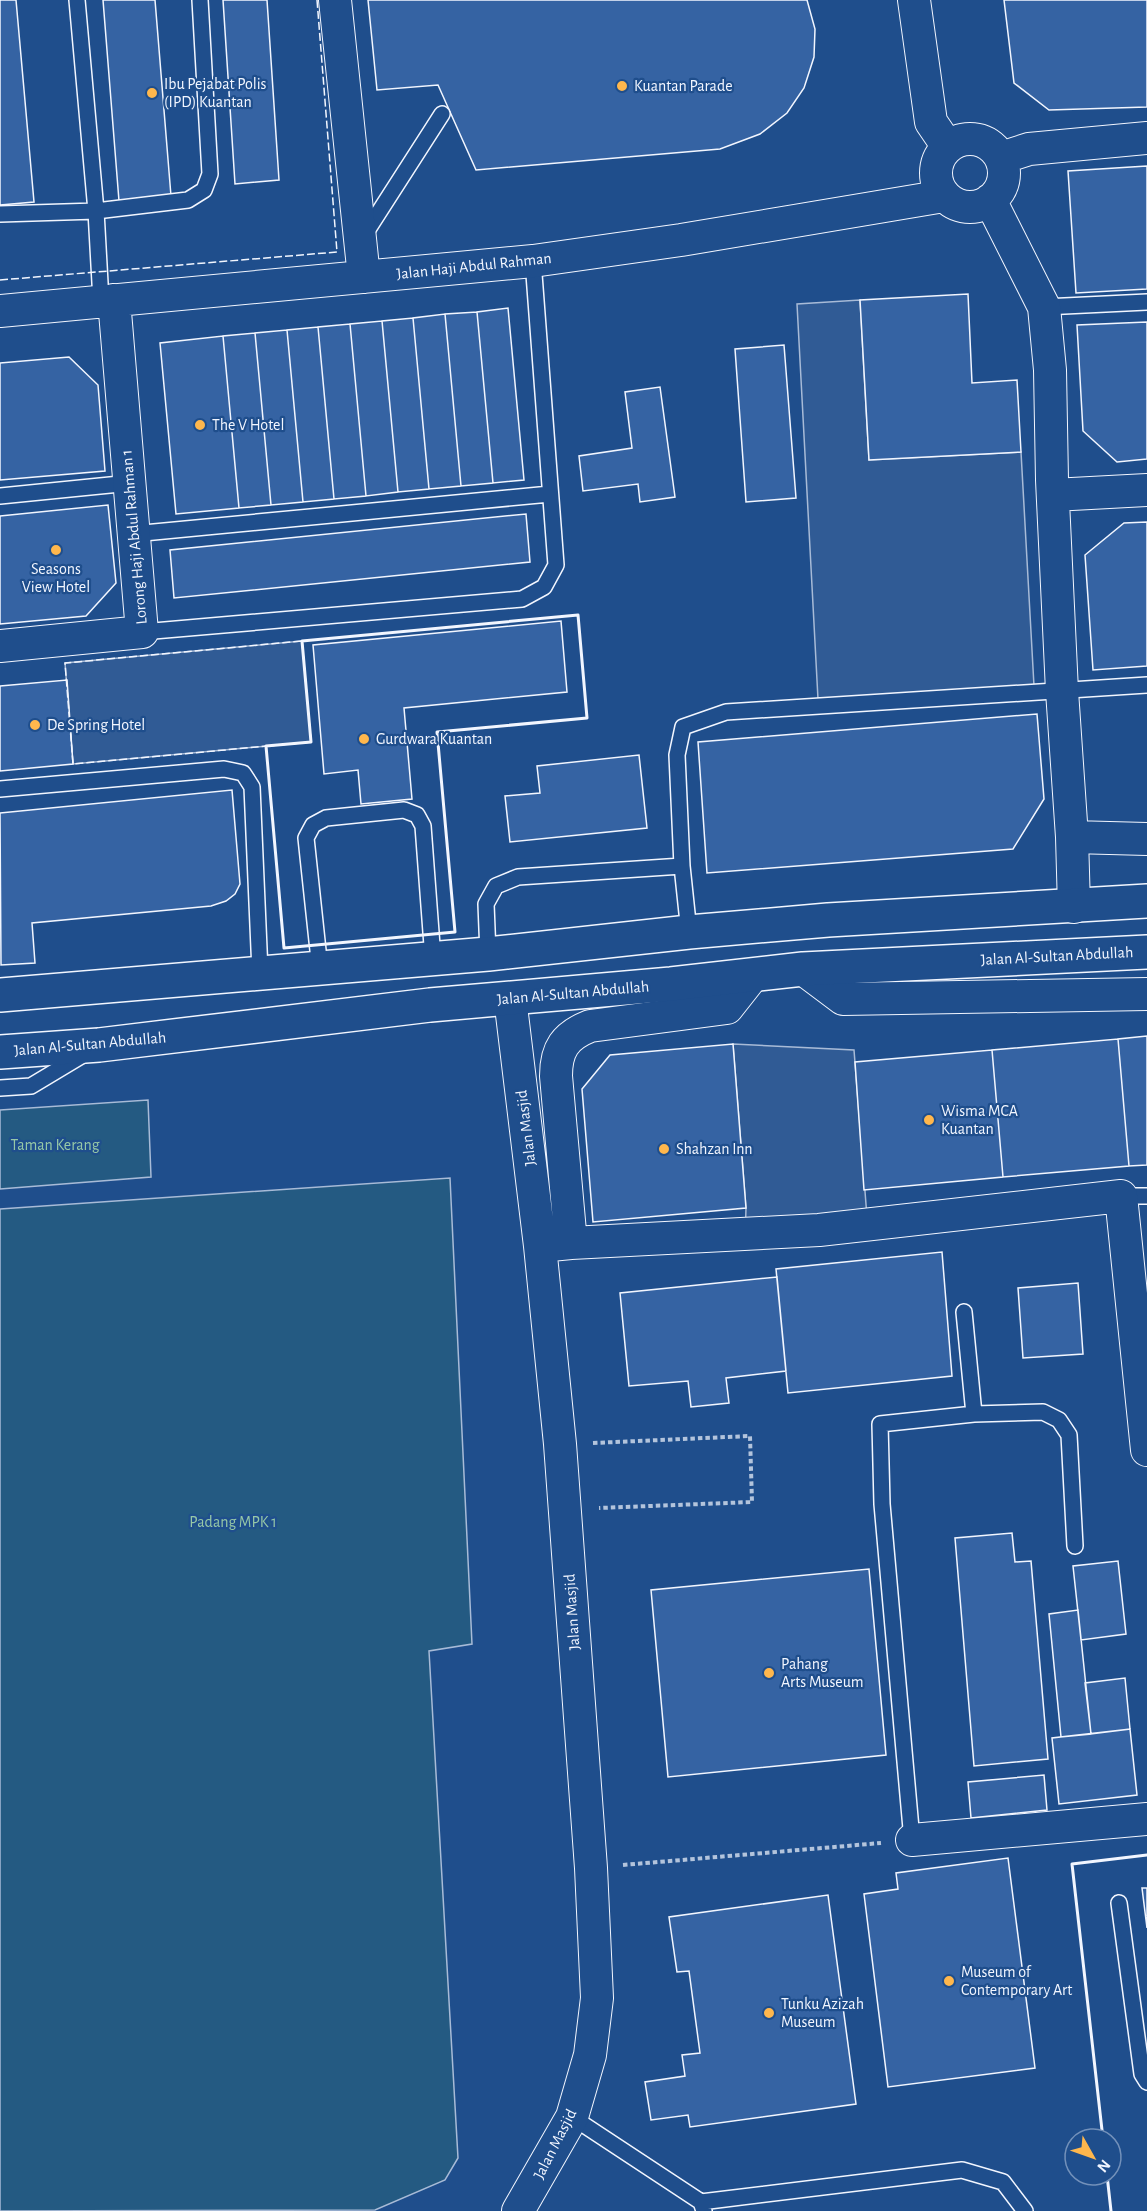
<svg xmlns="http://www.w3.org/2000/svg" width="1147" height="2211" viewBox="0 0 1147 2211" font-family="'Alegreya Sans',sans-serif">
  <rect width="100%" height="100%" fill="#1f4e8c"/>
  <path fill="#245a82" stroke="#a8bbd7" stroke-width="1.5" d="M148 1100 151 1177 0 1189V1110Z
    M450 1178 472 1644 429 1651 458 2158 445 2180 375 2210 0 2211V1209Z"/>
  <path fill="#305b95" stroke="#a8bbd7" stroke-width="1.5" d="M860 300 869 460 1021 452 1034 686 818 699 797 304Z
    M302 641 311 742 73 764 65 663Z
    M733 1044 854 1050 868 1230 745 1241 746 1208Z"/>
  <path fill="#3563a3" stroke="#f2f6ff" stroke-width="1.5" d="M0 0H16L34 202 0 205Z
    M103 0H155L171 196 119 201Z
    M223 0H267L279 180 235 184Z
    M368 0H807L815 29 814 57 804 88 787 113 760 134 720 149 476 170 438 85 377 90Z
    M1004 0H1147V107L1049 110 1014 83Z
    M1147 166V289L1076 293 1068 171Z
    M968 294 972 383 1017 380 1021 452 869 460 860 300Z
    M508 308 524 480 493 483 477 312Z
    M477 312 493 483 461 486 445 314Z
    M445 314 461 486 429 489 413 318Z
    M413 318 429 489 398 492 382 321Z
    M382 321 398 492 366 496 350 324Z
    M1147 322V459L1117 462 1083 431 1077 325Z
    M350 324 366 496 334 499 318 327Z
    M318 327 334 499 303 502 287 330Z
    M287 330 303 502 271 505 255 333Z
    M255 333 271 505 239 508 223 336Z
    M223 336 239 508 176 514 160 343Z
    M784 345 796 498 746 502 735 349Z
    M69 357 98 385 105 471 0 480V363Z
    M660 387 675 497 640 502 638 484 583 491 579 456 632 448 625 392Z
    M108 505 116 583 86 616 0 624V516Z
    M526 514 530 562 174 598 170 550Z
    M1147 522V666L1093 670 1085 555 1124 523Z
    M561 621 567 692 404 708 412 799 361 804 358 770 324 774 313 645Z
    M67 680 73 764 0 771V686Z
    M1037 714 1044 799 1013 849 707 873 698 742Z
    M639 755 647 828 510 842 505 796 540 793 537 766Z
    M232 790 240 884 235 894 226 901 211 906 32 923 35 963 1 965 0 813Z
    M1147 1036V1165L1129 1166 1118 1039Z
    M1118 1039 1129 1166 1003 1177 992 1050Z
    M733 1044 746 1208 593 1222 582 1089 610 1055Z
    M992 1050 1003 1177 864 1190 855 1062Z
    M942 1252 952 1376 788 1393 776 1269Z
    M777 1277 786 1371 726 1378 729 1403 691 1407 688 1381 629 1386 620 1293Z
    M1078 1283 1083 1354 1023 1358 1018 1288Z
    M1012 1533 1015 1562 1031 1561 1048 1759 974 1766 955 1538Z
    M1118 1561 1126 1634 1081 1640 1073 1566Z
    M869 1569 886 1755 668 1777 651 1590Z
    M1078 1610 1091 1734 1061 1737 1049 1614Z
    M1125 1678 1130 1729 1091 1734 1085 1683Z
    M1130 1729 1137 1795 1059 1804 1052 1738Z
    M1044 1775 1047 1810 971 1818 968 1782Z
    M1008 1858 1035 2068 888 2087 864 1894 898 1889 896 1873Z
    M1142 1888H1147V1928Z
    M828 1895 856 2104 690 2127 688 2115 651 2120 645 2082 685 2076 682 2055 700 2053 689 1971 677 1972 669 1917Z"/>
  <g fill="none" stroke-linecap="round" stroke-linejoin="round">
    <defs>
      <path id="service" d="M77 0 96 211 101 301
        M0 214 96 211 188 200 204 190 210 174 200 0
        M363 237 442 114
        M1044 307 1147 302
        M0 496 130 483
        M133 534 550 494
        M142 632 522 599 544 587 556 565 533 261
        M0 789 224 769 243 773 252 787 260 972
        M689 932 682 866 677 755 683 727 726 712 1147 685
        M488 954 486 904 496 886 518 877 682 866
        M320 969 306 838 313 825 326 818 404 810 417 815 423 826 433 959
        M0 1088 31 1086 86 1053
        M1121 1196H1147
        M964 1312 974 1414
        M912 1840 882 1504 880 1424 974 1414 1043 1412 1059 1420 1069 1435 1075 1546
        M1119 1903 1142 2074 1147 2082
        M572 2117 701 2202 704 2211
        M701 2202 962 2170 1003 2182 1025 2211"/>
      <path id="minor" d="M335 0 364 277
        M914 0 931 122 948 147
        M936 173a34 34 0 1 1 68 0a34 34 0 1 1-68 0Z
        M1001 158 1029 149 1147 138
        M990 200 1044 307 1050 370 1052 480 1062 691 1072 837 1074 907
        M0 311 533 261 681 240 944 196
        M1053 495 1147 490
        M0 646 142 632 114 300
        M1072 837 1147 839
        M803 969 843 999 1147 994
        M510 998 540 1246 560 1444 591 1868 597 1998 590 2055 572 2117 518 2211
        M571 1243 556 1076C556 1049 565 1036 590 1026L727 1008 753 975
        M540 1246 571 1243 819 1230 1121 1196 1147 1450
        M912 1840 1147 1819"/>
      <path id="primary" d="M0 995 488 954 689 932 828 920 1147 901
        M0 1052 99 1045 430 1005 671 984 803 969 1147 952"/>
    </defs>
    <use href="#service" stroke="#f2f6ff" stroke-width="18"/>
    <use href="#minor" stroke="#f2f6ff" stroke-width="34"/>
    <use href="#primary" stroke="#f2f6ff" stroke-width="36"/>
    <path stroke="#b3c4dc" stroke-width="4" stroke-dasharray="4.5 3" stroke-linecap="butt" d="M593 1443 750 1436 752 1502 599 1508
      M623 1865 881 1843"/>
    <use href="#service" stroke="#1f4e8c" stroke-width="15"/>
    <use href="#minor" stroke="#1f4e8c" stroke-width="32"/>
    <use href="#primary" stroke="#1f4e8c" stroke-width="33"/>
    <path stroke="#f2f6ff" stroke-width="1.5" stroke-dasharray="8 3" stroke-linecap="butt" d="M0 280 337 252 317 0
      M302 641 311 742 73 764 65 663Z"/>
    <path stroke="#f2f6ff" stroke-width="3" d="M578 615 587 718 437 732 455 932 284 948 266 746 311 742 302 641Z
      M1103 2139 1072 1864 1147 1855
      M1107 2175 1111 2211"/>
  </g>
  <g fill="#ffb74d" stroke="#1f4e8c" stroke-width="2">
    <circle cx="622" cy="86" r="6"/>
    <circle cx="152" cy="93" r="6"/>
    <circle cx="200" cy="425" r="6"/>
    <circle cx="56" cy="550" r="6"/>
    <circle cx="35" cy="725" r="6"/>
    <circle cx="364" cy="739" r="6"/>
    <circle cx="929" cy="1120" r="6"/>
    <circle cx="664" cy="1149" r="6"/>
    <circle cx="769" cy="1673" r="6"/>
    <circle cx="949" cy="1981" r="6"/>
    <circle cx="769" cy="2013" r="6"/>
  </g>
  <g text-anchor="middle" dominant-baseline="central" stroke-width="4.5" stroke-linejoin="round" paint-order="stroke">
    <g font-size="16" fill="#f2f6ff" stroke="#1f4e8c" text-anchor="start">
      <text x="164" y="84">Ibu Pejabat Polis<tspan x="164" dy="18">(IPD) Kuantan</tspan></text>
      <text x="634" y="86">Kuantan Parade</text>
      <text x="212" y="425">The V Hotel</text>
      <text x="56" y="569" text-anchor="middle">Seasons<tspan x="56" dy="18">View Hotel</tspan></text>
      <text x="47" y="725">De Spring Hotel</text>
      <text x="376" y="739">Gurdwara Kuantan</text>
      <text x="941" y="1111">Wisma MCA<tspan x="941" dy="18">Kuantan</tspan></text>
      <text x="676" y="1149">Shahzan Inn</text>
      <text x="781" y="1664">Pahang<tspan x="781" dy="18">Arts Museum</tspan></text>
      <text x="961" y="1972">Museum of<tspan x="961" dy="18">Contemporary Art</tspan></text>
      <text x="781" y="2004">Tunku Azizah<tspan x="781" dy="18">Museum</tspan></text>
    </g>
    <g font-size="16" fill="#f2f6ff" stroke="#1f4e8c">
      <text transform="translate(474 266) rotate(-6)">Jalan Haji Abdul Rahman</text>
      <text transform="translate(134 537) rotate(-95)">Lorong Haji Abdul Rahman 1</text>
      <text transform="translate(1057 956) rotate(-3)">Jalan Al-Sultan Abdullah</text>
      <text transform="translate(573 993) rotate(-5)">Jalan Al-Sultan Abdullah</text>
      <text transform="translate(90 1044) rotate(-5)">Jalan Al-Sultan Abdullah</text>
      <text transform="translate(526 1128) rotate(-97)">Jalan Masjid</text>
      <text transform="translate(572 1612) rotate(-94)">Jalan Masjid</text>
      <text transform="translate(555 2144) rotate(-63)">Jalan Masjid</text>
    </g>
    <g font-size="16" fill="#97c8a6" stroke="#1f4e8c">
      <text x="55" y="1145">Taman Kerang</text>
      <text x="233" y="1522">Padang MPK 1</text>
    </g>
  </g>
  <g transform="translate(1093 2157) rotate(130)"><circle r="28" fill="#1f4e8c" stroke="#7391ba" stroke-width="1.5"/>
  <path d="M0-4.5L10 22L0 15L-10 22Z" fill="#ffb74d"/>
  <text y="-9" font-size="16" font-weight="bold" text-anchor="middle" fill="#f2f6ff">N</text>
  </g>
</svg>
